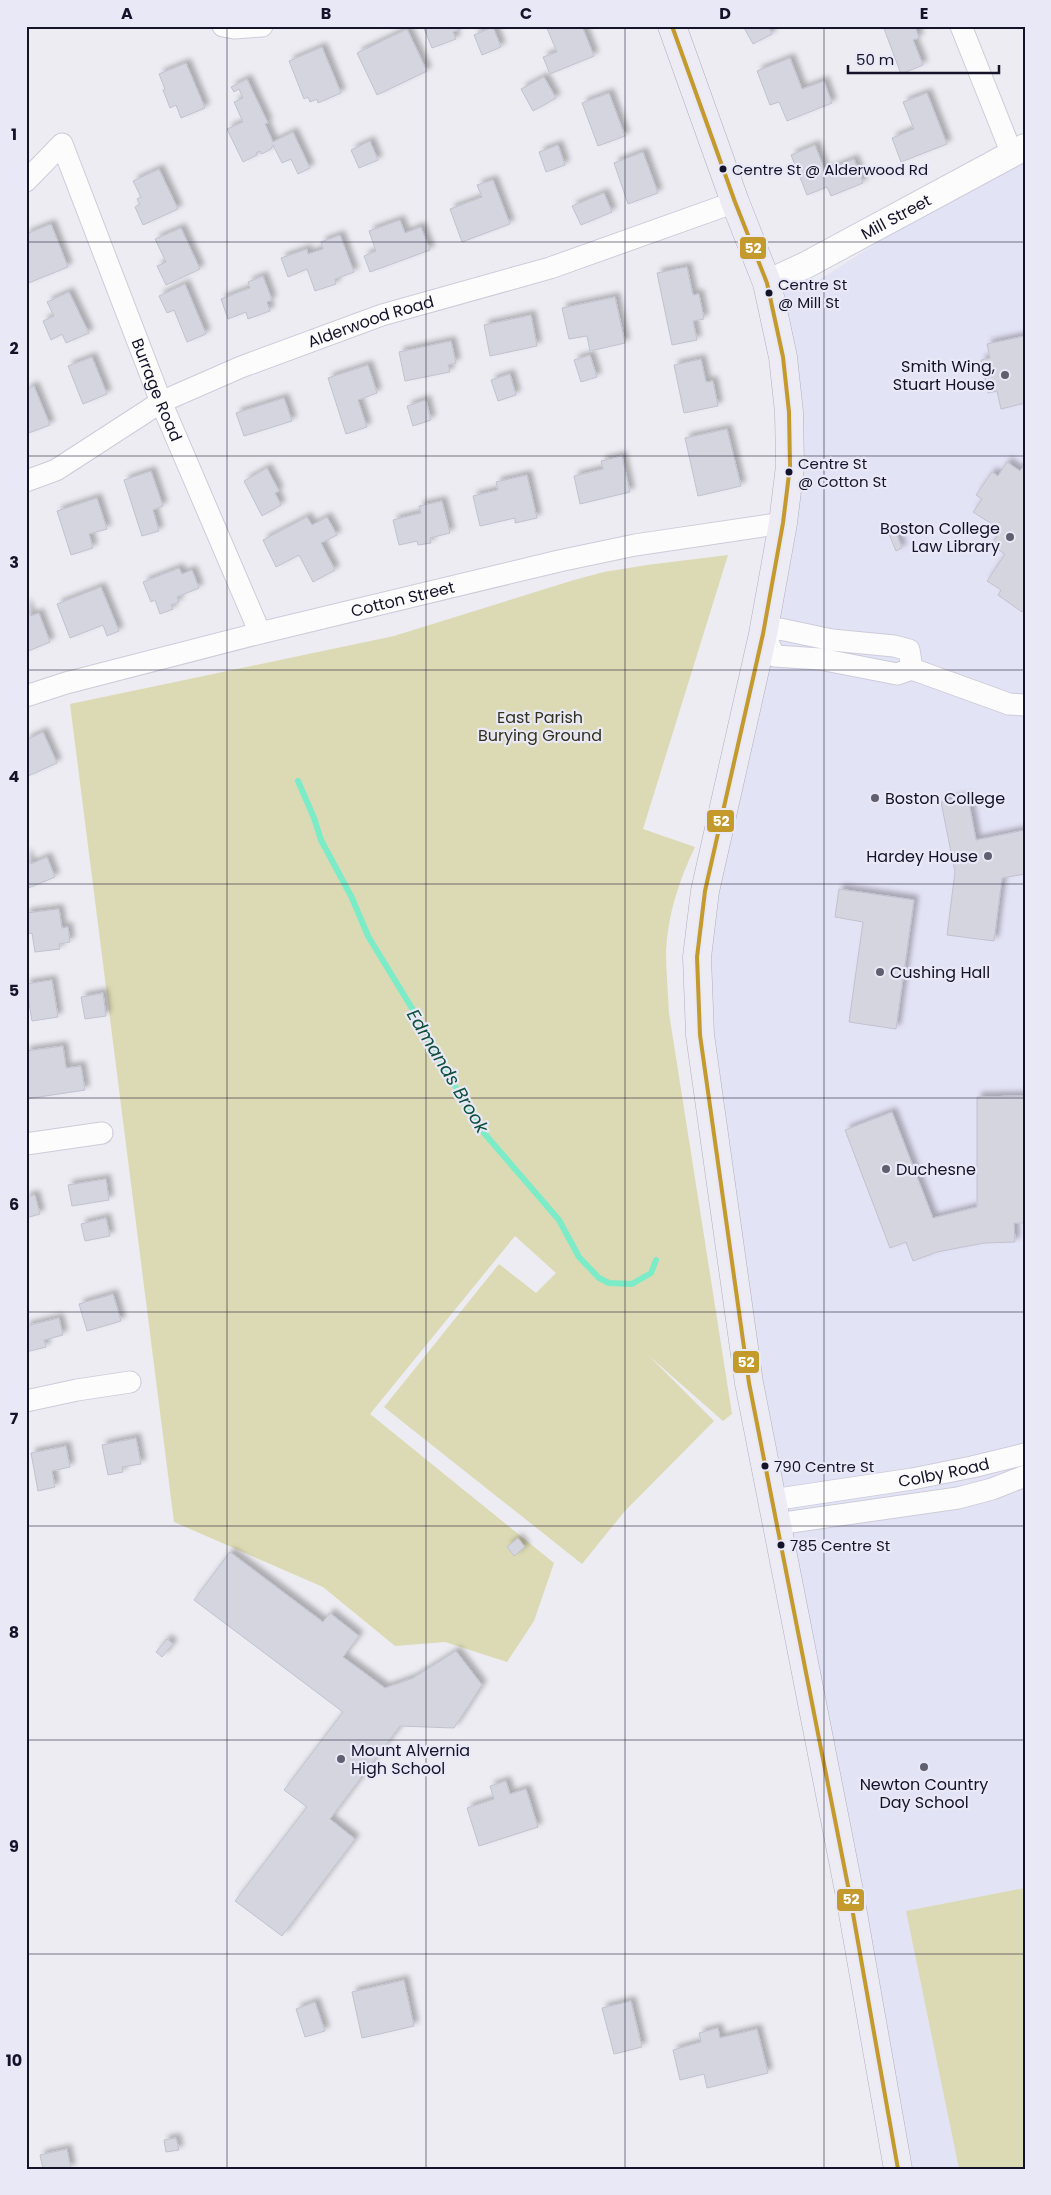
<svg xmlns="http://www.w3.org/2000/svg" width="1051" height="2195" viewBox="0 0 1051 2195" font-family="Poppins,sans-serif">
  <defs>
    <filter id="shadow"><feDropShadow dx="4.5" dy="-4.5" stdDeviation="2.5" flood-color="#0004"/></filter>
  </defs>
  <rect width="100%" height="100%" fill="#ececf2"/>
  <path fill="#e3e3f6" d="M1025 147V2169H898L698 1010 783 523 767 283 813 284Z"/>
  <path fill="#dcdab4" d="M728 555 643 829 695 847C679 880 668 914 666 951 666 972 668 992 669 1013L732 1414 723 1421 648 1355 714 1421 624 1512 582 1564 384 1407 499 1264 536 1293 556 1273 515 1236 370 1414 554 1563 534 1621 507 1662 445 1642 395 1646 323 1587 174 1522 70 704 394 636 574 580 604 572 647 565Z
    M1025 1888V2169H959L906 1911Z"/>
  <g fill="none" stroke-linecap="round" stroke-linejoin="round">
    <path stroke="#7cebc7" stroke-width="6" d="M298 781 314 818 321 840 352 898 368 936 424 1028 469 1112 484 1133 559 1220 579 1257 599 1278 609 1283 632 1284 651 1273 656 1260"/>
  </g>
  <path fill="#d5d5e0" stroke="#c2c1cf" filter="url(#shadow)" d="M423 26H468L453 32 456 39 432 48Z
    M546 26H582L594 56 550 74 543 57 557 52Z
    M743 26H768L772 34 753 44Z
    M883 26H915L919 38 913 40 923 65 901 74Z
    M493 27 501 47 482 55 474 35Z
    M407 29 427 71 377 95 357 53Z
    M322 47 341 93 318 103 317 99 310 102 308 97 304 99 289 61Z
    M790 58 802 89 824 81 832 103 787 121 779 102 770 105 757 71Z
    M186 63 205 108 181 118 176 105 170 108 163 90 165 89 159 74Z
    M544 77 556 98 533 111 521 89Z
    M247 79 268 123 265 124 273 142 293 132 310 168 298 174 291 159 282 163 273 145 271 149 262 154 260 151 256 153 257 155 243 162 227 129 243 122 234 102 243 98 239 89 234 92 231 87Z
    M609 93 625 136 598 146 582 103Z
    M927 93 947 144 901 162 892 138 914 129 903 102Z
    M370 141 378 160 359 168 351 150Z
    M558 145 565 165 546 172 539 152Z
    M815 145 825 171 854 159 863 183 831 196 827 187 807 195 791 155Z
    M643 152 658 193 628 204 614 163Z
    M159 169 178 209 143 225 135 207 140 204 137 199 141 197 133 181Z
    M493 180 510 224 462 242 450 209 482 197 477 185Z
    M604 193 612 212 581 225 572 206Z
    M400 220 405 233 421 227 430 250 370 272 364 256 376 251 369 231Z
    M51 224 68 267 26 284V234Z
    M181 228 200 269 166 285 157 266 166 262 155 239Z
    M340 235 354 272 335 279 336 284 315 291 307 269 288 277 281 258 307 249 308 254 323 249 321 242Z
    M687 267 693 295 699 294 704 319 693 321 697 340 672 345 657 273Z
    M263 276 272 300 267 302 270 311 248 319 246 312 228 319 221 299 250 288 248 282Z
    M185 284 206 334 187 342 174 310 167 313 159 296Z
    M69 292 89 333 66 343 62 334 51 340 43 321 54 316 47 302Z
    M615 297 625 343 590 351 587 336 569 339 562 308Z
    M531 315 537 346 490 356 484 325Z
    M1025 336V403L1001 409 997 391 988 393 981 360 990 358 987 344Z
    M451 341 456 363 448 365 450 372 405 381 399 352Z
    M590 355 597 377 581 382 574 360Z
    M92 357 107 394 83 404 68 366Z
    M701 359 706 382 713 381 718 406 684 413 674 365Z
    M368 365 377 393 358 400 367 427 346 434 328 378Z
    M510 374 516 395 498 401 491 380Z
    M34 386 50 425 26 434V390Z
    M284 398 292 421 244 436 236 413Z
    M426 400 431 420 413 426 407 406Z
    M727 429 741 486 698 496 685 438Z
    M622 456 630 492 580 504 574 476 603 469 601 461Z
    M1007 462 1020 471 1025 464V607L1022 612 998 595 1001 590 987 581 1005 554 991 545 1001 530 973 512 982 499 976 495 992 472 998 476Z
    M267 468 279 491 275 493 281 505 262 516 244 481Z
    M151 471 163 506 153 510 159 531 142 536 124 480Z
    M527 475 537 518 515 523V518L480 526 473 496 498 490 496 482Z
    M97 498 107 529 89 534 93 548 71 555 57 511Z
    M442 501 450 533 430 538 431 543 418 545 417 541 399 545 393 520 421 513 419 506Z
    M307 517 312 525 327 517 337 535 321 543 335 570 313 582 299 555 276 567 263 540Z
    M895 531 902 548 896 551 889 534Z
    M179 568 182 574 192 570 199 588 177 597 179 602 171 605 173 609 160 614 155 600 151 602 143 582Z
    M101 587 119 631 107 636 103 625 70 638 57 604Z
    M26 603 31 616 39 613 50 642 26 652Z
    M43 732 57 763 26 777V740Z
    M968 797 976 840 1025 830V874L1002 878 994 941 947 935 955 872 941 802Z
    M26 853 31 864 47 857 55 877 26 889Z
    M839 889 914 900 896 1029 849 1022 863 922 835 917Z
    M59 909 62 928 68 927 70 942 59 944 60 949 35 952 32 933 26 934V913Z
    M52 980 58 1017 32 1021 26 984Z
    M103 993 106 1016 85 1019 81 997Z
    M63 1046 66 1068 81 1066 85 1090 26 1099V1051Z
    M1025 1096 1024 1223H1014L1015 1242 984 1243 937 1252 913 1261 906 1242 890 1248 845 1130 892 1112 933 1218 977 1207V1097Z
    M106 1179 109 1200 72 1206 68 1185Z
    M35 1195 40 1214 26 1218V1197Z
    M106 1218 110 1236 85 1241 81 1224Z
    M113 1294 121 1321 87 1331 79 1304Z
    M59 1318 63 1335 44 1340 46 1347 26 1352V1326Z
    M136 1438 141 1464 122 1467 123 1472 108 1475 102 1445Z
    M66 1446 70 1467 52 1471 55 1487 38 1491 31 1453Z
    M518 1538 525 1547 514 1556 507 1547Z
    M230 1552 323 1622 330 1613 359 1636 343 1657 385 1688 413 1678 456 1651 482 1685 454 1728 400 1726 330 1819 355 1839 282 1936 235 1901 307 1807 284 1790 343 1712 194 1600Z
    M167 1639 173 1644 162 1657 156 1652Z
    M506 1781 510 1794 526 1789 538 1827 479 1846 467 1808 494 1799 490 1786Z
    M404 1980 414 2026 362 2038 352 1992Z
    M631 2001 642 2047 614 2054 602 2008Z
    M315 2002 325 2031 305 2037 296 2009Z
    M718 2028 720 2038 757 2029 768 2073 707 2088 704 2074 680 2080 673 2050 701 2042 699 2033Z
    M176 2138 179 2150 166 2152 164 2140Z
    M67 2149 71 2169H43L40 2155Z"/>
  <g fill="none" stroke-linecap="round" stroke-linejoin="round">
    <defs>
      <g id="minor">
        <path d="M223 26 234 28 262 26"/>
        <path d="M961 26 1012 154"/>
        <path id="s1" d="M26 181 62 144 161 402 260 633"/>
        <path id="s2" d="M26 481 56 470 161 402 241 367 382 315 550 268 735 202"/>
        <path d="M912 669 909 650 894 646 832 640 780 629 763 634 775 656 820 659 897 674 912 669 1009 704 1025 705"/>
        <path id="s3" d="M26 696 66 683 260 633 559 561 635 545 783 523"/>
        <path d="M26 1144 102 1133"/>
        <path d="M26 1401 77 1390 130 1382"/>
        <path id="s4" d="M772 1500 912 1479 972 1467 1025 1454"/>
        <path d="M777 1524 958 1498 992 1489 1025 1476"/>
      </g>
      <g id="tertiary">
        <path id="s5" d="M767 283 806 265 1025 147"/>
      </g>
      <path id="primary" d="M672 26 735 202 767 283 783 357 789 412 790 466 783 523 763 634 705 891 697 957 700 1035 749 1383 849 1891 898 2169"/>
    </defs>
    <use href="#minor" stroke="#ccccdb" stroke-width="23"/>
    <use href="#tertiary" stroke="#ccccdb" stroke-width="28"/>
    <use href="#primary" stroke="#b0aebe" stroke-width="29"/>
    <use href="#minor" stroke="#fcfcfd" stroke-width="21"/>
    <use href="#tertiary" stroke="#fcfcfd" stroke-width="26"/>
    <use href="#primary" stroke="#edecf4" stroke-width="28"/>
    <defs>
      <path id="bus-1" d="M672 26 735 202 767 283 783 357 789 412 790 466 783 523 763 634 705 891 697 957 700 1035 749 1383 849 1891 898 2169"/>
    </defs>
    <use href="#bus-1" stroke="#e8e8f6" stroke-width="8"/>
    <use href="#bus-1" stroke="#c49a2c" stroke-width="4"/>
  </g>
  <path fill="none" stroke="#15132a" stroke-width="1" stroke-opacity="0.55" d="M227 26V2169M426 26V2169M625 26V2169M824 26V2169M26 242H1025M26 456H1025M26 670H1025M26 884H1025M26 1098H1025M26 1312H1025M26 1526H1025M26 1740H1025M26 1954H1025"/>
  <g fill="#15132a" stroke="#e8e8f6" stroke-width="2">
    <circle cx="723" cy="169" r="4.5"/>
    <circle cx="769" cy="293" r="4.5"/>
    <circle cx="789" cy="472" r="4.5"/>
    <circle cx="765" cy="1466" r="4.5"/>
    <circle cx="781" cy="1545" r="4.5"/>
  </g>
  <g fill="#605f70" stroke="#e8e8f6" stroke-width="2">
    <circle cx="1005" cy="375" r="5"/>
    <circle cx="1010" cy="537" r="5"/>
    <circle cx="875" cy="798" r="5"/>
    <circle cx="988" cy="856" r="5"/>
    <circle cx="880" cy="972" r="5"/>
    <circle cx="886" cy="1169" r="5"/>
    <circle cx="341" cy="1759" r="5"/>
    <circle cx="924" cy="1767" r="5"/>
  </g>
  <g text-anchor="middle" dominant-baseline="central" stroke-width="4.5" stroke-linejoin="round" paint-order="stroke">
    <g font-size="15" fill="#15132a" stroke="#e8e8f6" text-anchor="start">
      <text x="732" y="169">Centre St @ Alderwood Rd</text>
      <text x="778" y="284">Centre St<tspan x="778" dy="18">@ Mill St</tspan></text>
      <text x="798" y="463">Centre St<tspan x="798" dy="18">@ Cotton St</tspan></text>
      <text x="774" y="1466">790 Centre St</text>
      <text x="790" y="1545">785 Centre St</text>
    </g>
    <g font-size="16" fill="#15132a" stroke="#e8e8f6">
      <text stroke="none"><textPath href="#s5" startOffset="145">Mill Street</textPath></text>
      <text stroke="none"><textPath href="#s2" startOffset="382">Alderwood Road</textPath></text>
      <text stroke="none"><textPath href="#s1" startOffset="315">Burrage Road</textPath></text>
      <text stroke="none"><textPath href="#s3" startOffset="389">Cotton Street</textPath></text>
      <text stroke="none"><textPath href="#s4" startOffset="174">Colby Road</textPath></text>
    </g>
    <g font-size="16" fill="#15132a" stroke="#e8e8f6" text-anchor="start">
      <text x="995" y="366" text-anchor="end">Smith Wing,<tspan x="995" dy="18">Stuart House</tspan></text>
      <text x="1000" y="528" text-anchor="end">Boston College<tspan x="1000" dy="18">Law Library</tspan></text>
      <text x="885" y="798">Boston College</text>
      <text x="978" y="856" text-anchor="end">Hardey House</text>
      <text x="890" y="972">Cushing Hall</text>
      <text x="896" y="1169">Duchesne</text>
      <text x="351" y="1750">Mount Alvernia<tspan x="351" dy="18">High School</tspan></text>
      <text x="924" y="1784" text-anchor="middle">Newton Country<tspan x="924" dy="18">Day School</tspan></text>
    </g>
    <g font-size="16" fill="#32311b" stroke="#e8e8f6">
      <text x="540" y="717">East Parish<tspan x="540" dy="18">Burying Ground</tspan></text>
    </g>
    <g font-size="18" font-style="italic" fill="#10513c" stroke="#e8e8f6">
      <text transform="translate(448 1071) rotate(59)">Edmands Brook</text>
    </g>
  </g>
  <g stroke="#e8e8f6" stroke-width="2">
    <rect x="739" y="236" width="28" height="24" rx="5" fill="#c49a2c"/>
    <rect x="706" y="809" width="29" height="24" rx="5" fill="#c49a2c"/>
    <rect x="732" y="1350" width="28" height="24" rx="5" fill="#c49a2c"/>
    <rect x="836" y="1888" width="29" height="24" rx="5" fill="#c49a2c"/>
  </g>
  <g font-size="14" text-anchor="middle" font-weight="bold" fill="#fff">
    <text x="753" y="253">52</text>
    <text x="721" y="826">52</text>
    <text x="746" y="1367">52</text>
    <text x="851" y="1904">52</text>
  </g>
  <rect width="1051" height="2195" fill="none" stroke="#e8e8f6" stroke-width="55"/>
  <path d="M848 65v8h151v-8" fill="none" stroke="#15132a" stroke-width="2.5"/>
  <text x="856" y="65" font-size="15" fill="#15132a" stroke="#e8e8f6" stroke-width="4" paint-order="stroke">50 m</text>
  <rect x="28" y="28" width="996" height="2140" fill="none" stroke="#15132a" stroke-width="2"/>
  <g font-size="16" text-anchor="middle" font-weight="bold" fill="#15132a">
    <text x="127" y="19">A</text>
    <text x="326" y="19">B</text>
    <text x="526" y="19">C</text>
    <text x="725" y="19">D</text>
    <text x="924" y="19">E</text>
    <text x="14" y="140">1</text>
    <text x="14" y="354">2</text>
    <text x="14" y="568">3</text>
    <text x="14" y="782">4</text>
    <text x="14" y="996">5</text>
    <text x="14" y="1210">6</text>
    <text x="14" y="1424">7</text>
    <text x="14" y="1638">8</text>
    <text x="14" y="1852">9</text>
    <text x="14" y="2066">10</text>
  </g>
</svg>
